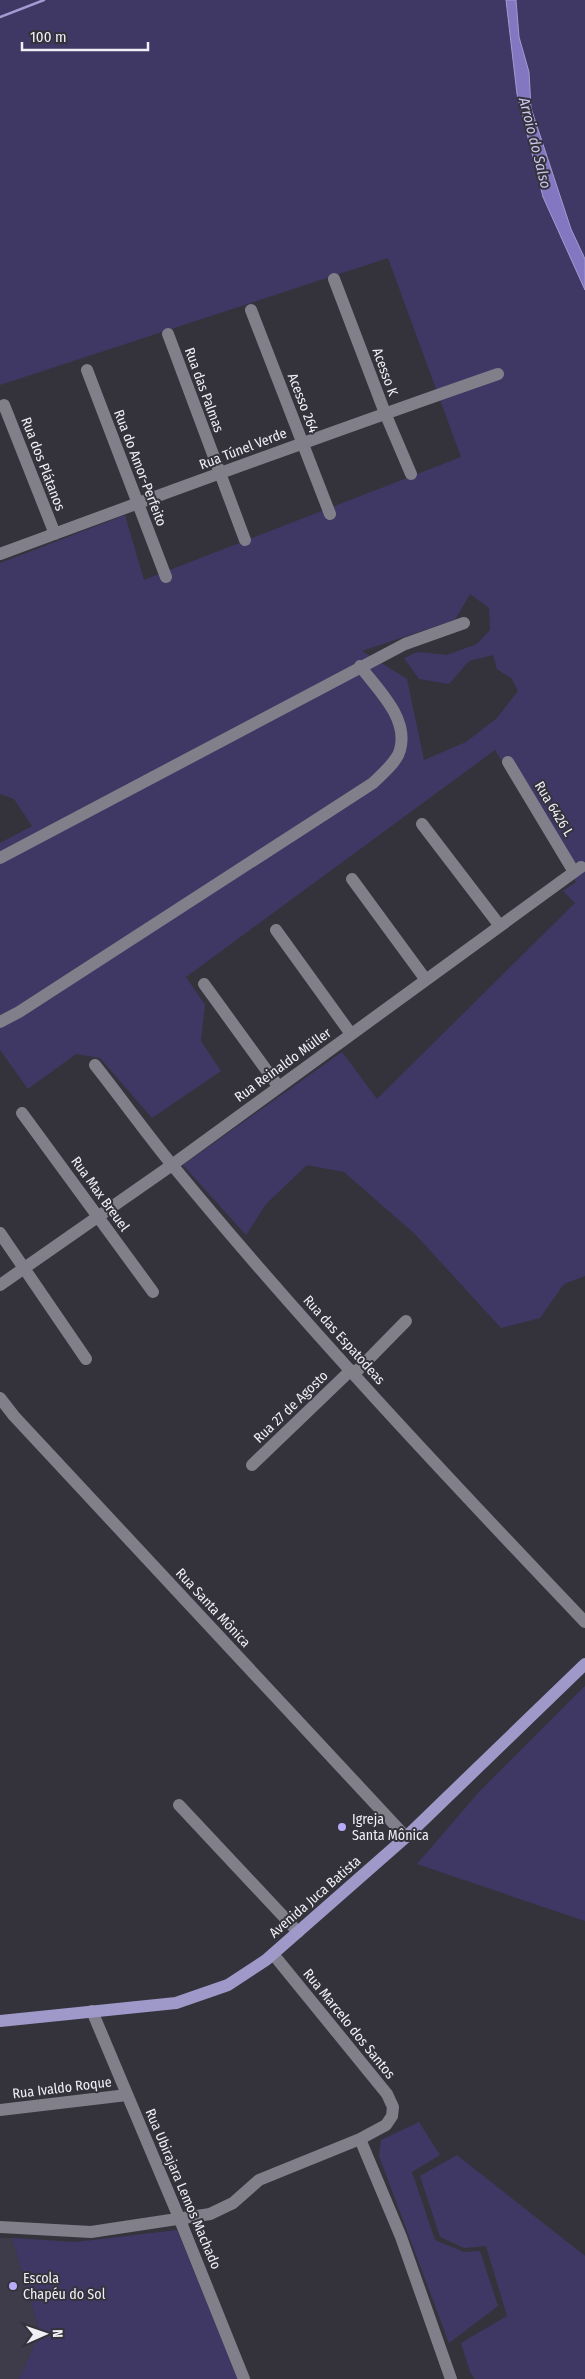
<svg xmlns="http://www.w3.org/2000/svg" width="585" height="2379" viewBox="0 0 585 2379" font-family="'Fira Sans Condensed',sans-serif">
  <rect width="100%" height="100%" fill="#34333c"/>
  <path fill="#3e3c4a" d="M0 2238H12L40 2333 19 2379H0Z"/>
  <path fill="#3f3864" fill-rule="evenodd" d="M0 0H506L517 94 543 197 585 290V1276L564 1284 540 1318 501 1328 415 1234 344 1172 307 1165 266 1204 246 1235 183 1165 342 1052 377 1099 575 903 563 891 576 882 495 750 186 977 205 1005 201 1041 221 1071 152 1118 100 1058 76 1054 28 1089 0 1050V843L32 826 14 799 0 794V563L125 515 144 580 461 457 388 258 0 385ZM470 594 489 608 490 630 477 644 447 655 418 652 404 658 419 679 449 684 469 661 493 655 497 669 512 679 518 691 497 718 466 742 424 760 407 679 362 651 455 620Z
    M516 0H585V259L571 229 531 108 529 72 519 37Z
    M585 1686V1921L417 1864 479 1792Z
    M419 2122 440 2155 412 2172 435 2240 464 2252 480 2251 498 2306 449 2343 379 2156 381 2140Z
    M457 2155 585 2256V2379H475L470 2372 461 2343 507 2316 486 2246 464 2248 440 2237 420 2176Z
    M177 2230 238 2379H19L40 2333 12 2238 76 2242Z"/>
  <path fill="#8377c1" stroke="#a39bd1" d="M506 0H516L519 37 529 72 531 108 571 229 585 259V290L543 197 517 94Z"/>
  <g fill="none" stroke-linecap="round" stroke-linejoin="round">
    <path stroke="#a39bd1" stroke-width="2.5" d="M0 17 44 0"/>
    <path stroke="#807f8a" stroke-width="12" d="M334 279 385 413 411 474
      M251 310 330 514
      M168 334 245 540
      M87 370 166 577
      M4 405 55 534
      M0 554C165 493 331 432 498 374
      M508 762 574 872
      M422 824 500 926
      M0 858 405 644 464 623
      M352 879 426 980
      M276 930 351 1034
      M204 984 278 1086
      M0 1022 19 1012 373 783C382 774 397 762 400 750 409 718 378 690 360 666
      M95 1065C121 1098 146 1133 173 1166 303 1324 444 1474 585 1622
      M22 1113 153 1292
      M0 1233 86 1359
      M0 1285 172 1165 581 867
      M354 1374 406 1321
      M0 1398 14 1416 406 1837
      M252 1465 351 1370
      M179 1805 298 1932
      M92 2011 180 2220 244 2379
      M0 2110 127 2095
      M360 2139 401 2237 451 2379
      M0 2227 91 2232 210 2214 233 2203 259 2180 360 2139 386 2125 392 2116 393 2107 387 2094 273 1954"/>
    <path stroke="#9f99ca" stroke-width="12" d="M0 2021 176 2003 228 1985 266 1960 406 1837 585 1664"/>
  </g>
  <g fill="#b6acf8" stroke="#34333c" stroke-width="2">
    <circle cx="342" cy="1827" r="5"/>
    <circle cx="13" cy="2286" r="5"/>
  </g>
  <g text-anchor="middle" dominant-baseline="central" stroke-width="4" stroke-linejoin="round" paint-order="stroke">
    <g font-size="14" fill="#efeff5" stroke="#34333c">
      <text transform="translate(385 372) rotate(70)">Acesso K</text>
      <text transform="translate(204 390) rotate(70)">Rua das Palmas</text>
      <text transform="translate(303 403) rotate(69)">Acesso 264</text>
      <text transform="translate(243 449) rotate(-21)">Rua Túnel Verde</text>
      <text transform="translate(43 464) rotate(69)">Rua dos Plátanos</text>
      <text transform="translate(140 468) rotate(69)">Rua do Amor-Perfeito</text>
      <text transform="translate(554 809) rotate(59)">Rua 6426 L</text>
      <text transform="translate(283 1065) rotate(-36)">Rua Reinaldo Müller</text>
      <text transform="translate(100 1194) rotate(54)">Rua Max Breuel</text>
      <text transform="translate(344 1340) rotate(48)">Rua das Espatodeas</text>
      <text transform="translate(291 1407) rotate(-44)">Rua 27 de Agosto</text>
      <text transform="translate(213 1608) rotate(47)">Rua Santa Mônica</text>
      <text transform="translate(315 1897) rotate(-41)">Avenida Juca Batista</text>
      <text transform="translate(349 2024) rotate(51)">Rua Marcelo dos Santos</text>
      <text transform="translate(62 2088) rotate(-7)">Rua Ivaldo Roque</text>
      <text transform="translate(183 2189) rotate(67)">Rua Ubirajara Lemos Machado</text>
    </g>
    <g font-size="14" fill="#efeff5" stroke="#34333c" text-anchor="start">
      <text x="352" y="1819">Igreja<tspan x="352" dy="16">Santa Mônica</tspan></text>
      <text x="23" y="2278">Escola<tspan x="23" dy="16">Chapéu do Sol</tspan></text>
    </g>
    <g font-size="15" font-style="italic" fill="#cac6ee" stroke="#34333c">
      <text transform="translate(535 143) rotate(76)">Arroio do Salso</text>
    </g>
  </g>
  <g transform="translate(45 2334) rotate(88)" stroke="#34333c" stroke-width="4" paint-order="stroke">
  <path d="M0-4L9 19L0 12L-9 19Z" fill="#efeff5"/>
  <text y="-8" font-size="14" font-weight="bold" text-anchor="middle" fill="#efeff5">N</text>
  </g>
  <path d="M22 42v8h126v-8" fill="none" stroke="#efeff5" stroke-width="2.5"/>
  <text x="30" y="42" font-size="15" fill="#efeff5" stroke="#34333c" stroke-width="4" paint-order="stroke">100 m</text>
</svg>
